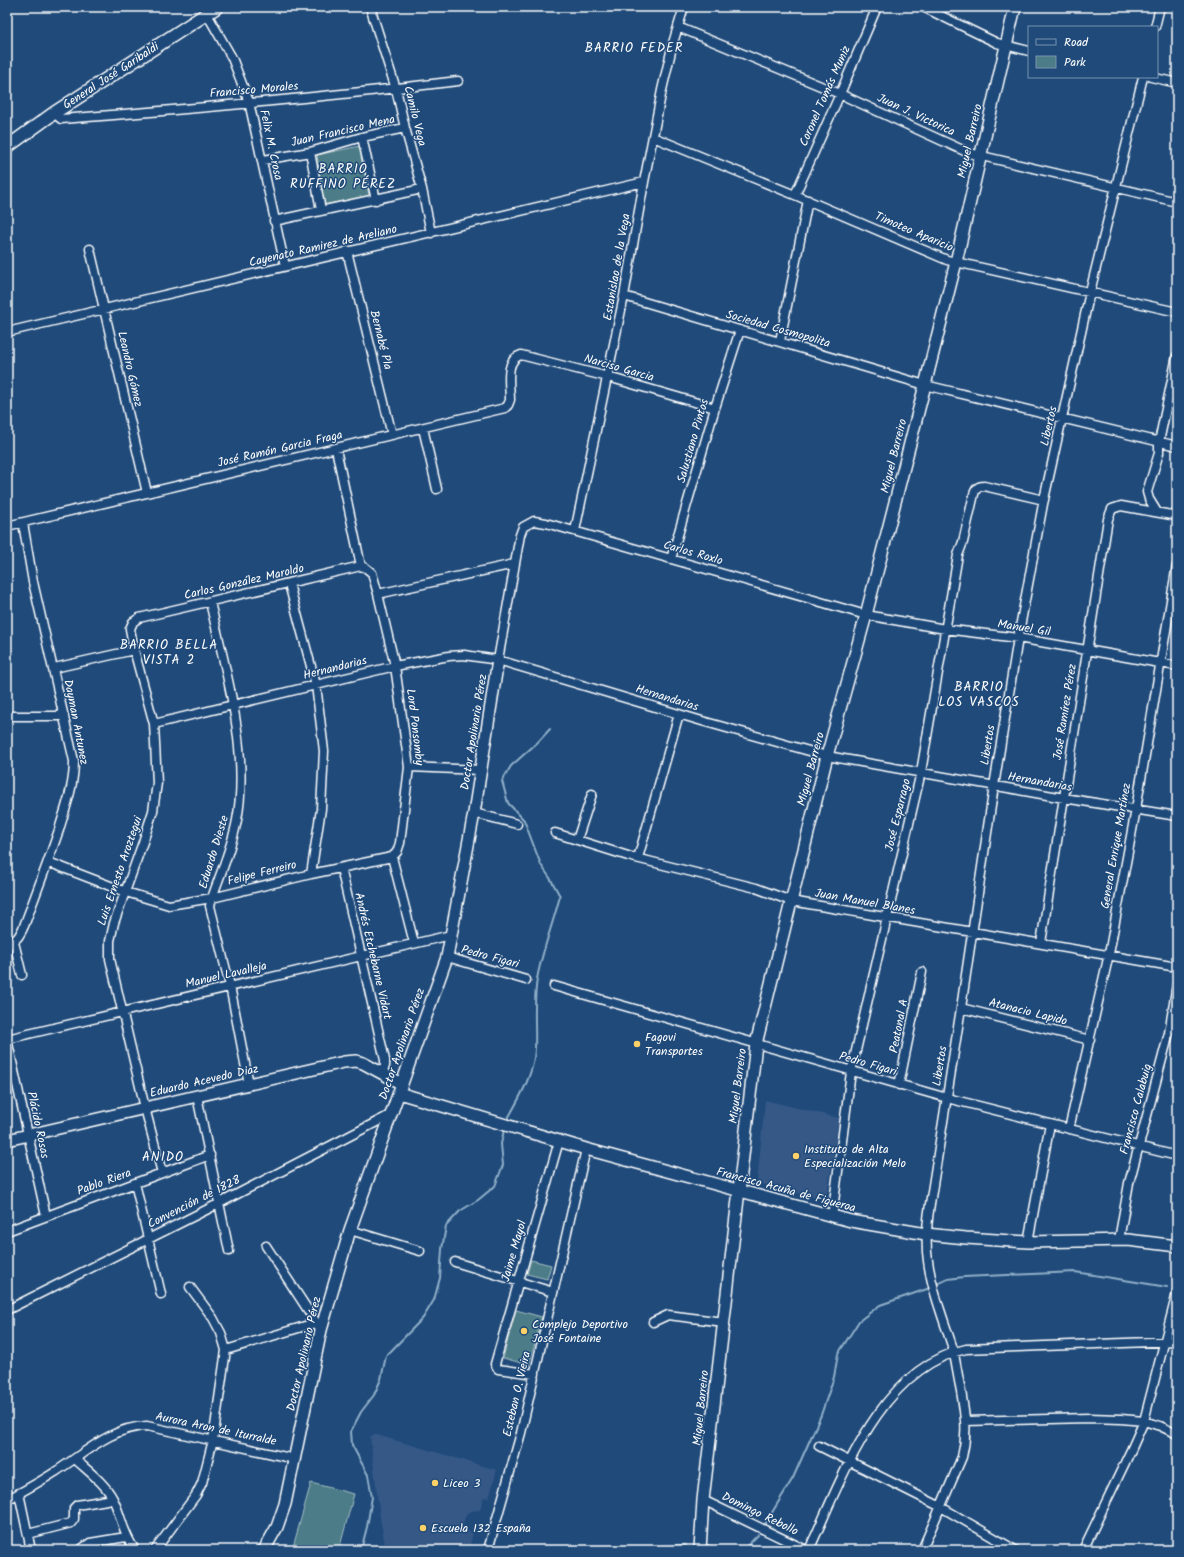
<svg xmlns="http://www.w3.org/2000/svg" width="1184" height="1557" viewBox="0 0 1184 1557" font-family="Kalam,sans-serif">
  <rect width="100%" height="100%" fill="#1f4a7a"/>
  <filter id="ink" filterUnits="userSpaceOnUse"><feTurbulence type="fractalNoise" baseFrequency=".025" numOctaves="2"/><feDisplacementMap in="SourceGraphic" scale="8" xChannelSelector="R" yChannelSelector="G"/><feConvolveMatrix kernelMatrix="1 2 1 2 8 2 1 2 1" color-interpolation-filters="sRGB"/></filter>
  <g filter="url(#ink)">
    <path fill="#345887" d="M765 1100 839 1118 826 1200 757 1183Z
      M374 1434 497 1470 489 1498 484 1497 480 1510 471 1511 467 1513 464 1520 463 1526 466 1530 473 1534 469 1548 473 1550H386L380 1518 370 1437Z"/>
    <path fill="#4c7c87" stroke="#a6bec3" d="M360 146 369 196 324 205 317 155Z
      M531 1260 551 1265 547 1279 527 1274Z
      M516 1310 542 1317 529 1365 503 1358Z
      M311 1483 354 1494 339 1550H306L293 1547Z"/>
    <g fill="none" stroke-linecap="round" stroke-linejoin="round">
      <path stroke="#91b0c9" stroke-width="2" d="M507 1120C519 1099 534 1074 535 1049 536 1026 533 1003 537 979 542 951 553 924 560 896L550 878 541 865 524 820 508 803 502 781 511 766 538 742 550 729
        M937 1284 948 1279 964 1277 1075 1272 1167 1287
        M765 1524 793 1478 821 1415 834 1377 838 1354 859 1321 880 1305 930 1288
        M707 1545 727 1550
        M361 1550 367 1527 372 1497 368 1475 352 1445 351 1431 361 1412 374 1395 381 1379 386 1356 423 1318 434 1300 440 1278 442 1249 446 1226 460 1211 478 1200 495 1186 503 1165 501 1144 504 1130
        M637 1550 658 1546 686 1545
        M743 1550 758 1535"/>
      <defs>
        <path id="street" d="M370 7 396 89 405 128 422 189 431 233
          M923 7 997 43 1029 51
          M207 14 232 58 249 102 285 266
          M678 27 840 94 969 153 1177 202
          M1155 27 1160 7
          M1151 77 1177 83
          M54 113 61 119C194 109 326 97 458 81
          M362 137 376 200
          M653 137 795 195 947 260 1177 312
          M310 152 321 210
          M263 160 310 152 362 137 405 128
          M795 195 840 94 877 7
          M274 221 422 189
          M90 249 147 493
          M347 251 392 435
          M624 296 925 385 1177 446
          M7 332 644 182
          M780 341 808 200
          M423 428 437 489
          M336 449 361 566
          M1157 512 1149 499 1147 492 1159 453V442L1177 356
          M7 526 505 408 508 405 510 400C510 385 504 360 521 355L608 377 715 408
          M575 531 624 296 644 182 662 90 673 43 684 7
          M671 559 715 408 740 330
          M361 566 366 568 372 573 378 594 395 666 409 767 400 843 397 852 392 857
          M289 584 316 685 324 751 321 809 311 874
          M378 594 514 564
          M210 602C225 668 250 752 237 820 232 847 221 872 212 898L210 906 230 986 249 1084
          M498 660 520 535 523 527 534 521 546 523 866 615 945 629 1018 638 1177 666
          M54 668 134 650
          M7 716H64
          M154 724 395 666 449 656 464 655 498 660 702 721 827 756 1064 798 1177 816
          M409 767 480 770
          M474 813 517 824
          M555 833 628 856 756 888 791 901 1177 967
          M577 840 592 794
          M392 857 414 943
          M638 858 679 714
          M48 862 126 892 169 905 212 898 311 874 392 857
          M341 868 385 1060V1066L382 1072
          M14 942 22 975
          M1041 943 1108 519 1112 509 1121 506 1177 516
          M7 944C17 941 20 935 24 926 36 894 48 862 59 830 66 806 74 786 74 761L33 582 23 523
          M447 957 526 980
          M554 986 947 1098 1177 1156
          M961 1008 1090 1040
          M7 1039 451 935
          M7 1039 46 1216
          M899 1085 922 972
          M197 1096 229 1251
          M1069 1129 1109 954 1136 809 1177 565
          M162 1173 145 1108 110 959V941L114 923 143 842 153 811 157 783 154 724 134 650 130 629 133 622 139 618 361 566
          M135 1183 161 1294
          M832 1217 851 1072 921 772 958 555 963 542 974 494C976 488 978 486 984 486L1044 500
          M350 1230 420 1251
          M7 1231 210 1155
          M1119 1240 1129 1183 1169 1033 1177 984
          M1028 1242 1050 1124
          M266 1246 321 1330
          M455 1262 553 1292
          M7 1310 220 1203 392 1114
          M653 1322 668 1315 724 1322
          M226 1350 315 1323
          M535 1374 498 1369 495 1364 559 1141
          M966 1421 1089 1418 1121 1419 1144 1421 1160 1426 1177 1434
          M819 1446 941 1507 1015 1550
          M75 1459C88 1471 105 1483 113 1499 122 1517 122 1532 135 1550
          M19 1493 31 1550
          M7 1500C23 1491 40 1482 55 1472 85 1453 111 1427 147 1426L295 1459
          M703 1500 806 1550
          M28 1534 71 1523 74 1519V1508L77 1505 113 1499
          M80 1550 90 1543 126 1537
          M155 1550 196 1495 202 1483 213 1440 226 1350 221 1333 213 1318 190 1287
          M488 1550 521 1433 586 1149
          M809 1550C842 1479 879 1368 966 1349L1177 1341
          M922 1550 962 1457C968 1433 965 1415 961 1391 958 1377 956 1363 953 1349 944 1320 932 1291 928 1261 925 1242 927 1223 930 1204L961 1008 994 786 1018 638 1043 504 1090 292 1143 77
          M1083 1550 1132 1448 1144 1421 1177 1293"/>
        <path id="secondary" d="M399 1093 586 1149 851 1221 926 1234 966 1238 1028 1242 1128 1240 1177 1246
          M7 1140 344 1062 356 1061 363 1063 402 1084
          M264 1550 277 1527 285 1504 321 1330 350 1230 447 957 474 813 498 660
          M700 1550 703 1500 756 1044 827 756 866 615 925 385 956 262 1015 7"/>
        <path id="primary" d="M7 147 54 113 217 7"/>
      </defs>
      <use href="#street" stroke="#fff" stroke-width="11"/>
      <use href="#secondary" stroke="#fff" stroke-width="14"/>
      <use href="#primary" stroke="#fff" stroke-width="15"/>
      <use href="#street" stroke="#1f4a7a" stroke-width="8"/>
      <use href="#secondary" stroke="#1f4a7a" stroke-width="11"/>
      <use href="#primary" stroke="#1f4a7a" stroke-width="12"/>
    </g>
  </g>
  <g fill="#ffd166" stroke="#1f4a7a" stroke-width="1.5">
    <circle cx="637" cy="1044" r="4"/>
    <circle cx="796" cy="1156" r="4"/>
    <circle cx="524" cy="1331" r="4"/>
    <circle cx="435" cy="1483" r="4"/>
    <circle cx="423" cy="1528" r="4"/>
  </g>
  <g text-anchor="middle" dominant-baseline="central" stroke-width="3" stroke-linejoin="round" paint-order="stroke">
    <g font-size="12" fill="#fff" stroke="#1f4a7a">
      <text transform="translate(111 76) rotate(-33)">General José Garibaldi</text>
      <text transform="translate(254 90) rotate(-5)">Francisco Morales</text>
      <text transform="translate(825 96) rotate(-66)">Coronel Tomás Muniz</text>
      <text transform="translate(916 115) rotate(25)">Juan J. Victorica</text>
      <text transform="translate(415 116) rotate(76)">Camilo Vega</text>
      <text transform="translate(343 131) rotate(-13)">Juan Francisco Mena</text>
      <text transform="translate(970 141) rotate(-77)">Miguel Barreiro</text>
      <text transform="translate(271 145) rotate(78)">Felix M. Crosa</text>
      <text transform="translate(914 232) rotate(23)">Timoteo Aparicio</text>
      <text transform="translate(323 246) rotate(-13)">Cayenato Ramirez de Areliano</text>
      <text transform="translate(617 267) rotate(-80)">Estanislao de la Vega</text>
      <text transform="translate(778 329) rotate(16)">Sociedad Cosmopolita</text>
      <text transform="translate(381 340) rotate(76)">Bernabé Pla</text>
      <text transform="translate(619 368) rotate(16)">Narciso Garcia</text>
      <text transform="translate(130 369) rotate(77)">Leandro Gómez</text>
      <text transform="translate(1049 426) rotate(-77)">Libertos</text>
      <text transform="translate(693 441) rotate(-74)">Salustiano Pintos</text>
      <text transform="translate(280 449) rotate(-13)">José Ramón Garcia Fraga</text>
      <text transform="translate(894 456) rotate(-76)">Miguel Barreiro</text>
      <text transform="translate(693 553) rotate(16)">Carlos Roxlo</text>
      <text transform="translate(244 582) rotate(-13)">Carlos González Maroldo</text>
      <text transform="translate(1024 628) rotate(9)">Manuel Gil</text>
      <text transform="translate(335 668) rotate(-14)">Hernandarias</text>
      <text transform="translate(667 698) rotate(17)">Hernandarias</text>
      <text transform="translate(1065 712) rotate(-81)">José Ramírez Pérez</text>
      <text transform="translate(76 722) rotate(79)">Dayman Antunez</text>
      <text transform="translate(415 727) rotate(83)">Lord Ponsomby</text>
      <text transform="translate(474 732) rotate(-81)">Doctor Apolinario Pérez</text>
      <text transform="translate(988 745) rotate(-81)">Libertos</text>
      <text transform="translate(811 769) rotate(-75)">Miguel Barreiro</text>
      <text transform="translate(1040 782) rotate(10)">Hernandarias</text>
      <text transform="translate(898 815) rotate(-76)">José Esparrago</text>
      <text transform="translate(1116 846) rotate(-80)">General Enrique Martínez</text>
      <text transform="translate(214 852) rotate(-73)">Eduardo Dieste</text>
      <text transform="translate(120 871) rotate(-71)">Luis Ernesto Aroztegui</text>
      <text transform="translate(262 873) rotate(-14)">Felipe Ferreiro</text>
      <text transform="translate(865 902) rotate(10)">Juan Manuel Blanes</text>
      <text transform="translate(373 956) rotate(77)">Andrés Etchebarne Vidart</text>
      <text transform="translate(490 957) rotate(15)">Pedro Figari</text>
      <text transform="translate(226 975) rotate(-13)">Manuel Lavalleja</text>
      <text transform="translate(1028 1012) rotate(14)">Atanacio Lapido</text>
      <text transform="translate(899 1026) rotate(-79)">Peatonal A</text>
      <text transform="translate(402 1044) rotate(-71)">Doctor Apolinario Pérez</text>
      <text transform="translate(868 1064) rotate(16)">Pedro Figari</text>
      <text transform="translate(940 1066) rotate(-81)">Libertos</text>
      <text transform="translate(204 1081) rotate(-13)">Eduardo Acevedo Diaz</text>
      <text transform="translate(738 1086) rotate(-83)">Miguel Barreiro</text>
      <text transform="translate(1136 1109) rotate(-75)">Francisco Calabuig</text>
      <text transform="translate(38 1125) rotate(78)">Plácido Rosas</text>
      <text transform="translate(104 1182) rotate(-20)">Pablo Riera</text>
      <text transform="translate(786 1190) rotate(15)">Francisco Acuña de Figueroa</text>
      <text transform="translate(194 1202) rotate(-27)">Convención de 1828</text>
      <text transform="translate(514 1251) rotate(-74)">Jaime Mayol</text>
      <text transform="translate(304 1354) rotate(-77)">Doctor Apolinario Pérez</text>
      <text transform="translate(517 1394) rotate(-77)">Esteban O. Vieira</text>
      <text transform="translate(701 1408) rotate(-84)">Miguel Barreiro</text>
      <text transform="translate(216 1429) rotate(12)">Aurora Aron de Iturralde</text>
      <text transform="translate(760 1514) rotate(26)">Domingo Rebollo</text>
    </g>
    <g font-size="12" fill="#fff" stroke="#1f4a7a" text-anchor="start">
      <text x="645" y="1037">Fagovi<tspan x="645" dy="14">Transportes</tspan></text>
      <text x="804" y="1149">Instituto de Alta<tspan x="804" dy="14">Especialización Melo</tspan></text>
      <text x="532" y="1324">Complejo Deportivo<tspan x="532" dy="14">José Fontaine</tspan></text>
      <text x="443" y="1483">Liceo 3</text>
      <text x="431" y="1528">Escuela 132 España</text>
    </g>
    <g font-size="13" letter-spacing="1" fill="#fff" stroke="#1f4a7a">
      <text x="634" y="48">BARRIO FEDER</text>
      <text x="343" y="169">BARRIO<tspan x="343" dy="15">RUFFINO PÉREZ</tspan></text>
      <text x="169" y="645">BARRIO BELLA<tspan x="169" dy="15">VISTA 2</tspan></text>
      <text x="979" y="687">BARRIO<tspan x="979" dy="15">LOS VASCOS</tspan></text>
      <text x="163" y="1157">ANIDO</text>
    </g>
  </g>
  <rect width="1184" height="1557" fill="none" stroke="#1f4a7a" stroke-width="24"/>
  <rect x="12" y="12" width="1160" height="1533" fill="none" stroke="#fff" stroke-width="1.5" filter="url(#ink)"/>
  <rect x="1028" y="26" width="130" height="52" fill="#1f4a7a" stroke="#7992af"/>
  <rect x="1036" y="39" width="20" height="6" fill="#1f4a7a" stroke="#7992af"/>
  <text x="1064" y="46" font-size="12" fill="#ffffff">Road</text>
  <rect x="1036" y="56" width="20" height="12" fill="#4c7c87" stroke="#7992af"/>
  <text x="1064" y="66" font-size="12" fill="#ffffff">Park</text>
</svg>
